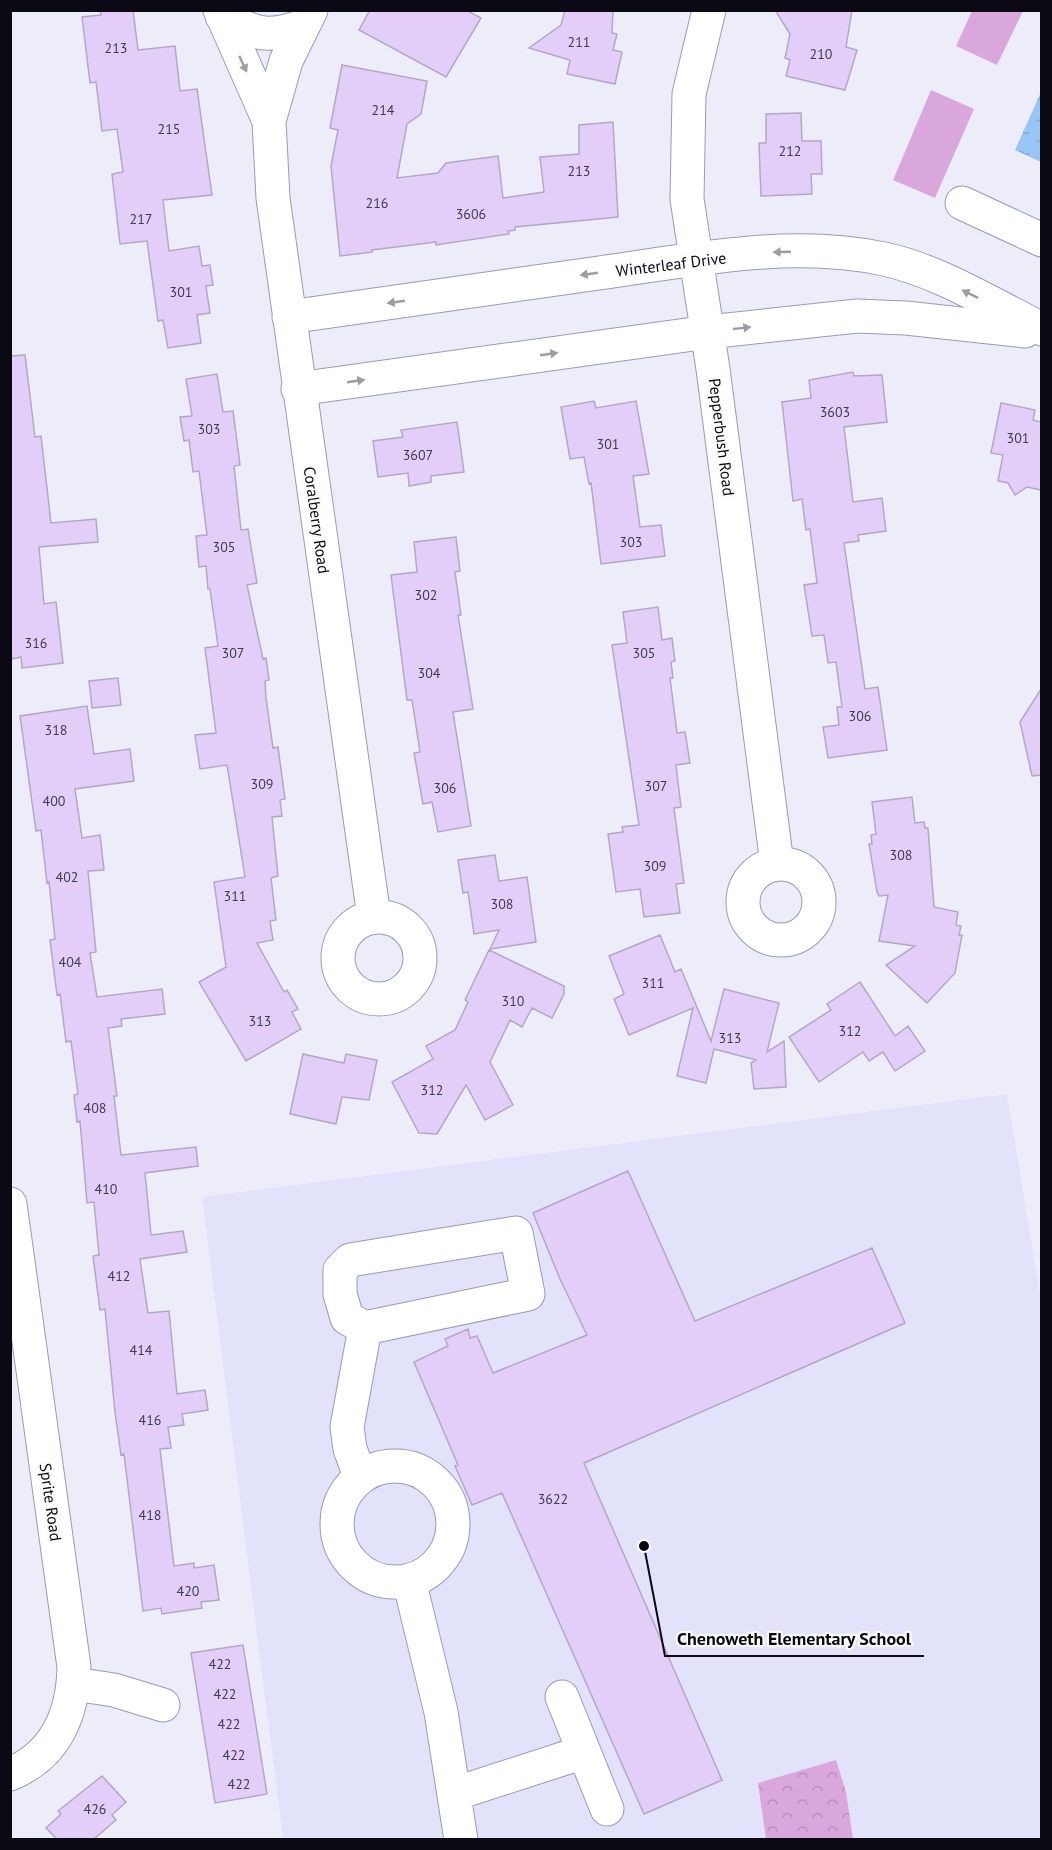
<svg xmlns="http://www.w3.org/2000/svg" width="1052" height="1850" viewBox="0 0 1052 1850" font-family="'PT Sans',sans-serif">
  <defs>
    <pattern id="forest-crowns" width="20" height="18" patternUnits="userSpaceOnUse" patternTransform="scale(1.5)"><rect width="20" height="18" fill="#daa7dc"/><path d="M2 6a3 3 0 1 1 6 0M12 15a3 3 0 1 1 6 0" fill="none" stroke="#ba8ebc"/></pattern>
    <pattern id="water-ripples" width="26" height="14" patternUnits="userSpaceOnUse" patternTransform="scale(1.5)"><rect width="26" height="14" fill="#97c5f5"/><path d="M2 4q2-2 4 0t4 0M15 11q2-2 4 0t4 0" fill="none" stroke="#81a8d1"/></pattern>
  </defs>
  <rect width="100%" height="100%" fill="#ededfa"/>
  <path fill="#e2e2fa" d="M1007 1094 1041 1301V1839H283L202 1197Z"/>
  <path fill="url(#forest-crowns)" d="M836 1760 846 1792 853 1839H766L758 1783Z"/>
  <path fill="#daa7dc" d="M972 11H1023L997 65 956 46Z
    M931 90 974 109 935 198 893 180Z"/>
  <path fill="url(#water-ripples)" d="M1041 92V162L1015 150Z"/>
  <path fill="#e2cef9" stroke="#b4a7c4" stroke-width="1.5" d="M100 10H133L138 50 175 46 180 91 197 89 212 195 163 200 169 251 199 246 202 266 210 265 213 285 206 286 210 313 197 315 201 343 168 348 163 320 158 321 147 241 120 244 112 174 123 172 117 129 102 131 96 82 90 83 82 17 101 15Z
    M370 10H466L481 18 446 77 359 30Z
    M565 10H613L612 33 617 34 613 50 622 52 615 84 567 74 570 60 529 48 561 25Z
    M775 10H852L846 47 857 50 845 90 786 76 790 60 785 58 790 34Z
    M342 65 427 81 421 114 407 124 397 178 438 173 446 163 498 156 503 198 544 192 540 157 579 154V125L613 122 618 217 515 227V230L508 231 509 234 436 245V242L372 250V252L340 256 331 166 338 130 330 128Z
    M801 113 802 141H821L822 174H811L812 194 761 196 759 143H766V114Z
    M25 355 35 437 41 436 51 523 96 519 98 542 39 547 44 604 56 602 63 663 22 668 21 657 12 659 10 648V356Z
    M853 372 854 376 882 375 887 422 844 427 853 502 882 498 886 531 858 535 859 541 844 543 865 689 878 687 887 750 828 758 823 727 839 725 837 707H842L836 662 828 663 824 635 812 636 804 585 817 583 810 529 806 530 802 499 793 501 782 402 811 398 809 380Z
    M217 374 223 412 233 411 240 465 234 466 241 530 248 529 257 583 247 585 263 659 266 658 269 680 265 681 266 698 273 748 278 747 285 799 280 800 282 816 272 817 278 876 271 878 276 920 270 921 273 940 257 943 284 992 287 990 298 1009 292 1012 301 1029 246 1061 199 982 226 967 214 882 245 877 227 765 200 769 195 735 216 733 205 648 218 646 210 589H208L206 566 199 567 196 536 207 535 199 471 193 472 189 440 184 441 180 417 192 416 186 379Z
    M594 401 596 408 636 401 649 474 633 476 640 527 661 525 665 556 601 564 591 483 589 484 584 457 570 459 561 407Z
    M1001 403 1035 410 1033 420 1041 422V490L1027 487 1015 495 1008 483 998 481 1003 455 991 453Z
    M457 422 464 472 431 476V482L409 486 408 473 378 477 373 441 403 437 401 430Z
    M456 537 460 571 455 572 461 615H458L473 709 453 712 471 826 438 832 432 802 423 804 414 753 420 752 412 700H407L391 575 417 572 414 542Z
    M658 607 662 640 672 638 675 661 671 662 673 678H670L677 733 685 732 690 763 676 765 681 807 674 808 684 883 676 884 680 913 644 917 640 889 616 892 608 834 623 832 622 827 639 825 612 645 627 643 623 612Z
    M118 678 121 705 92 708 89 681Z
    M1041 689V775L1032 776 1020 722Z
    M87 706 94 754 130 749 134 781 75 789 82 838 100 835 104 870 88 871 96 952 90 953 97 997 162 989 165 1014 121 1019 122 1026 108 1028 117 1096H114L121 1155 196 1147 198 1166 145 1173 151 1235 183 1231 187 1252 140 1259 148 1313 169 1311 177 1394 205 1390 208 1410 182 1414 184 1425 168 1427 171 1448 160 1449 174 1566 194 1563V1568L214 1565 219 1600 201 1602 202 1608 162 1614 161 1608 143 1611 124 1454 121 1455 115 1412 105 1309 100 1310 93 1256 99 1255 94 1202 87 1203 80 1121 77 1122 74 1095 78 1094 71 1041 66 1042 60 994 57 995 50 940 55 939 49 882 47 883 41 830 36 831 20 716Z
    M912 797 915 823 924 822 925 828H928L934 907 958 912 956 925 961 926 959 935H962L955 973 927 1003 886 965 915 946 879 941 888 895 879 896 877 892 869 844H872L871 835 876 834 872 802Z
    M495 855 499 881 527 877 536 942 490 949 499 930 474 934 468 892 463 893 458 860Z
    M660 935 675 972 681 969 711 1041 724 989 779 1003 767 1052 784 1041 786 1087 754 1089 751 1063 756 1060 714 1049 706 1083 677 1076 693 1008 629 1035 614 999 624 994 609 956Z
    M489 950 564 986V994L552 1018 532 1008 522 1027 510 1020 490 1062 513 1105 485 1120 466 1085 437 1134 419 1133 392 1082 433 1059 426 1046 455 1030 468 1002 465 1000Z
    M860 982 895 1036 908 1026 925 1051 895 1071 883 1052 869 1061 863 1052 819 1082 789 1037 831 1010 827 1004Z
    M303 1054 344 1063 346 1054 377 1060 369 1100 342 1097 336 1124 290 1114Z
    M628 1171 695 1321 872 1248 905 1323 584 1463 722 1780 644 1814 502 1493 472 1505 455 1466 458 1465 414 1362 448 1346 445 1339 468 1329 470 1338 477 1336 493 1373 587 1335 560 1279 533 1213Z
    M243 1645 267 1794 215 1803 191 1653Z
    M102 1776 126 1802 112 1815 116 1820 94 1839H57L46 1828 61 1814 58 1811Z"/>
  <g fill="none" stroke-linecap="round" stroke-linejoin="round">
    <defs>
      <path id="minor" d="M220 10 269 121
        M311 10 286 61 269 121 273 198 374 917
        M709 10 689 94 687 199 713 369 777 864
        M222 16C255 34 266 39 303 26
        M962 203 1042 240
        M289 317C392 302 496 288 599 273 692 260 791 239 884 259 937 270 993 305 1042 329
        M298 389 708 332 857 316 906 318 1025 331
        M743 902a38 38 0 1 1 76 0a38 38 0 1 1-76 0Z
        M338 958a41 41 0 1 1 82 0a41 41 0 1 1-82 0Z
        M10 1204 74 1667C73 1714 56 1755 10 1774
        M337 1524a58 58 0 1 1 116 0a58 58 0 1 1-116 0Z
        M360 1476 350 1449 347 1427 365 1328 528 1294 516 1233 350 1260 340 1270V1294L347 1318 365 1328
        M409 1580 441 1712 461 1840
        M74 1684 114 1690 163 1705
        M562 1697 607 1809
        M454 1794 584 1752"/>
    </defs>
    <use href="#minor" stroke="#9b99b7" stroke-width="35"/>
    <use href="#minor" stroke="#fff" stroke-width="33"/>
  </g>
  <defs><path id="oneway-solid" d="M-6-.8H1V-3.2L6.5 0L1 3.2V.8H-6Z" transform="scale(1.5)"/></defs>
  <g fill="#9d9da1">
    <use href="#oneway-solid" transform="translate(243 64) rotate(65)"/>
    <use href="#oneway-solid" transform="translate(782 252) rotate(178)"/>
    <use href="#oneway-solid" transform="translate(589 274) rotate(172)"/>
    <use href="#oneway-solid" transform="translate(970 294) rotate(-154)"/>
    <use href="#oneway-solid" transform="translate(396 302) rotate(172)"/>
    <use href="#oneway-solid" transform="translate(742 328) rotate(-6)"/>
    <use href="#oneway-solid" transform="translate(549 354) rotate(-8)"/>
    <use href="#oneway-solid" transform="translate(356 381) rotate(-8)"/>
  </g>
  <g text-anchor="middle" dominant-baseline="central" stroke-width="4.5" stroke-linejoin="round" paint-order="stroke">
    <g font-size="14" fill="#413b4d">
      <text x="579" y="42">211</text>
      <text x="116" y="48">213</text>
      <text x="821" y="54">210</text>
      <text x="383" y="110">214</text>
      <text x="169" y="129">215</text>
      <text x="790" y="151">212</text>
      <text x="579" y="171">213</text>
      <text x="377" y="203">216</text>
      <text x="471" y="214">3606</text>
      <text x="141" y="219">217</text>
      <text x="181" y="292">301</text>
      <text x="835" y="412">3603</text>
      <text x="209" y="429">303</text>
      <text x="1018" y="438">301</text>
      <text x="608" y="444">301</text>
      <text x="418" y="455">3607</text>
      <text x="631" y="542">303</text>
      <text x="224" y="547">305</text>
      <text x="426" y="595">302</text>
      <text x="36" y="643">316</text>
      <text x="233" y="653">307</text>
      <text x="644" y="653">305</text>
      <text x="429" y="673">304</text>
      <text x="860" y="716">306</text>
      <text x="56" y="730">318</text>
      <text x="262" y="784">309</text>
      <text x="656" y="786">307</text>
      <text x="445" y="788">306</text>
      <text x="54" y="801">400</text>
      <text x="901" y="855">308</text>
      <text x="655" y="866">309</text>
      <text x="67" y="877">402</text>
      <text x="235" y="896">311</text>
      <text x="502" y="904">308</text>
      <text x="70" y="962">404</text>
      <text x="653" y="983">311</text>
      <text x="513" y="1001">310</text>
      <text x="260" y="1021">313</text>
      <text x="850" y="1031">312</text>
      <text x="730" y="1038">313</text>
      <text x="432" y="1090">312</text>
      <text x="95" y="1108">408</text>
      <text x="106" y="1189">410</text>
      <text x="119" y="1276">412</text>
      <text x="141" y="1350">414</text>
      <text x="150" y="1420">416</text>
      <text x="553" y="1499">3622</text>
      <text x="150" y="1515">418</text>
      <text x="188" y="1591">420</text>
      <text x="220" y="1664">422</text>
      <text x="225" y="1694">422</text>
      <text x="229" y="1724">422</text>
      <text x="234" y="1755">422</text>
      <text x="239" y="1784">422</text>
      <text x="95" y="1809">426</text>
    </g>
    <g font-size="16" fill="#0b0a14" stroke="#fbfbfb">
      <text transform="translate(671 264) rotate(-7)">Winterleaf Drive</text>
      <text transform="translate(722 437) rotate(83)">Pepperbush Road</text>
      <text transform="translate(317 520) rotate(82)">Coralberry Road</text>
      <text transform="translate(51 1502) rotate(82)">Sprite Road</text>
    </g>
  </g>
  <path fill="none" stroke="#0b0a14" stroke-width="2" d="M644 1546L665 1656H924"/>
  <circle fill="#0b0a14" stroke="#fbfbfb" stroke-width="2" cx="644" cy="1546" r="6"/>
  <g font-size="18" text-anchor="middle" font-weight="bold" fill="#0b0a14" stroke="#fbfbfb" stroke-width="4.5" stroke-linejoin="round" paint-order="stroke">
    <text x="794" y="1645">Chenoweth Elementary School</text>
  </g>
  <rect width="1052" height="1850" fill="none" stroke="#0b0a14" stroke-width="24"/>
</svg>
